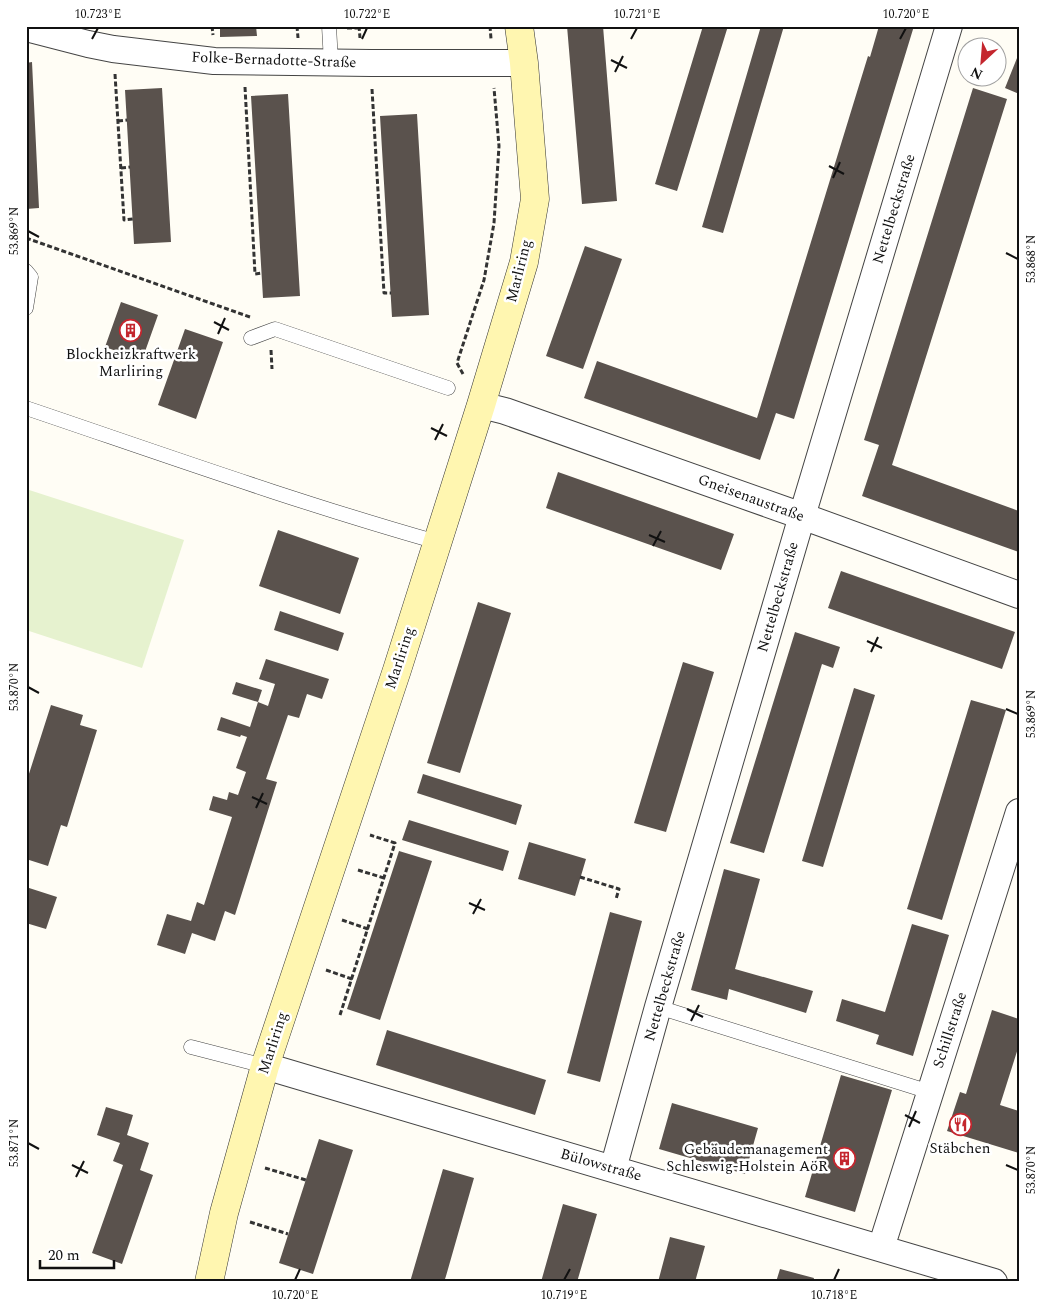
<svg xmlns="http://www.w3.org/2000/svg" width="1045" height="1308" viewBox="0 0 1045 1308" font-family="Spectral,serif">
  <rect width="100%" height="100%" fill="#fffdf5"/>
  <path fill="#e6f2cf" d="M26 489 184 540 142 668 26 630Z"/>
  <path fill="#5a524d" d="M220 26H256L257 36 220 37Z
    M567 26H603L617 201 582 204Z
    M703 26H728L677 191 655 184Z
    M761 26H784L723 233 702 227Z
    M879 26H914L794 419 776 413 760 460 584 398 597 361 757 418 868 56 870 57Z
    M1019 53V94L1005 88Z
    M32 62 39 208 26 209V63Z
    M162 88 171 242 134 244 125 90Z
    M973 88 1007 99 892 465 1019 511V552L862 496 879 445 864 440Z
    M288 94 300 296 263 298 251 96Z
    M417 114 429 315 392 317 380 116Z
    M585 246 622 259 583 369 546 356Z
    M121 302 158 315 142 360 105 347Z
    M185 329 223 342 196 419 158 405Z
    M558 472 734 534 721 570 546 508Z
    M278 530 359 558 340 614 259 586Z
    M841 571 1015 632 1002 669 828 608Z
    M478 602 511 613 460 773 427 763Z
    M280 611 344 633 338 651 274 630Z
    M795 632 840 647 833 668 822 664 764 853 730 843Z
    M266 659 329 679 322 699 307 694 299 718 288 715 266 779 277 782 235 915 225 911 215 941 192 933 185 954 157 945 167 914 191 921 197 902 204 905 232 817 209 810 213 796 227 800 229 792 238 795 246 772 236 768 247 737 241 735 240 737 217 730 221 717 250 727 258 702 232 694 236 682 262 690 258 702 268 706 275 684 259 679Z
    M683 662 714 672 666 832 634 823Z
    M854 688 875 695 823 867 802 861Z
    M971 700 1006 710 942 920 907 909Z
    M51 705 83 715 80 725 97 730 67 827 61 825 48 866 26 859V779L27 780Z
    M423 774 522 805 516 825 417 793Z
    M409 820 509 851 503 871 402 840Z
    M529 842 586 859 575 896 518 879Z
    M399 851 432 861 380 1020 347 1009Z
    M724 869 760 879 735 969 813 991 806 1013 729 989 727 1000 691 990Z
    M26 887 57 897 46 929 26 923Z
    M610 912 642 921 600 1082 567 1073Z
    M912 924 949 935 913 1056 876 1044 879 1035 836 1021 842 999 885 1012Z
    M992 1010 1019 1019V1045L1000 1105 1019 1111V1153L947 1131 960 1092 966 1094Z
    M387 1030 546 1080 535 1115 376 1065Z
    M841 1075 892 1090 855 1212 805 1197Z
    M672 1103 758 1128 745 1174 659 1149Z
    M106 1107 133 1115 127 1135 149 1143 140 1170 153 1175 122 1264 92 1253 123 1165 113 1161 120 1143 97 1135Z
    M319 1139 353 1150 313 1274 279 1263Z
    M443 1169 474 1178 446 1276 444 1282H410Z
    M563 1204 597 1214 577 1282H541Z
    M670 1237 705 1246 695 1282H658Z
    M780 1269 814 1278 813 1282H776Z"/>
  <g fill="none" stroke-linecap="round" stroke-linejoin="round">
    <defs>
      <path id="lane" d="M329 26 331 62
        M26 271 31 277 26 308
        M251 338 275 329 448 388
        M26 408C162 454 299 503 437 542
        M658 1007 930 1092
        M191 1047 265 1066"/>
      <path id="street" d="M26 28 88 44 113 49 214 61 371 63H524
        M481 405 505 411 802 516 1019 595
        M265 1066 994 1282
        M613 1169 658 1007 802 516 949 26
        M881 1248 1019 812"/>
      <path id="secondary" d="M209 1282 224 1213 265 1066 397 670 481 405 524 262 535 199 524 63 519 26"/>
    </defs>
    <use href="#lane" stroke="#444" stroke-width="15"/>
    <use href="#street" stroke="#444" stroke-width="28"/>
    <use href="#secondary" stroke="#333" stroke-width="29"/>
    <path stroke="#333" stroke-width="3" stroke-dasharray="5 2.5" stroke-linecap="butt" d="M212 26 213 35
      M297 26 298 38
      M359 26 360 38
      M490 26 491 39
      M347 28H359
      M115 74 124 220 133 219
      M245 87 255 274 262 273
      M372 89 384 293H391
      M118 121 127 120
      M121 168 130 167
      M26 238 250 317
      M271 350 272 369
      M463 374 457 363 484 280 494 223 499 146 494 88
      M358 870 384 878
      M580 877 619 889 616 899
      M342 920 368 929
      M326 970 352 979
      M340 1015 395 843 370 835
      M265 1168 306 1180
      M250 1222 288 1234"/>
    <use href="#lane" stroke="#fff" stroke-width="14"/>
    <use href="#street" stroke="#fff" stroke-width="26"/>
    <use href="#secondary" stroke="#fff6b0" stroke-width="28"/>
  </g>
  <path fill="none" stroke="#111" stroke-width="2" d="M92 39 98 28M362 39 367 28M631 39 637 28M900 39 906 28M611 60 627 68M615 72 623 56M829 166 844 174M833 178 840 162M28 231 39 237M1006 253 1018 259M214 322 229 330M218 334 225 318M431 428 447 436M435 440 443 424M649 535 665 542M653 546 661 531M867 641 882 648M871 652 878 637M28 687 39 693M1006 709 1018 714M252 797 267 804M256 808 263 793M469 903 485 910M473 914 481 899M687 1009 703 1017M691 1021 699 1005M905 1115 920 1123M909 1127 916 1111M28 1143 39 1149M72 1165 88 1173M1006 1165 1018 1170M76 1177 84 1161M295 1280 300 1269M564 1280 570 1269M834 1280 839 1269"/>
  <defs>
    <symbol id="building-ring" viewBox="-11 -11 22 22"><circle r="9.5" fill="#fff" stroke="#c4262e" stroke-width="1.5"/><path d="M-4-6H4V6H1V3H-1V6H-4ZM-2.5-4.3h1.7v1.8h-1.7ZM.8-4.3h1.7v1.8H.8ZM-2.5-1h1.7V.8h-1.7ZM.8-1h1.7V.8H.8Z" fill="#c4262e"/></symbol>
    <symbol id="restaurant-ring" viewBox="-11 -11 22 22"><circle r="9.5" fill="#fff" stroke="#c4262e" stroke-width="1.5"/><path d="M-5-6h1v4h1v-4h1v4h1v-4h1v5L-1.5 .5V6h-2V.5L-5-1ZM5-6V6H3V1.5H1.5Q1.5-4 5-6Z" fill="#c4262e"/></symbol>
  </defs>
  <g fill-rule="evenodd">
    <use href="#building-ring" x="118" y="318" width="25" height="25"/>
    <use href="#restaurant-ring" x="948" y="1112" width="25" height="25"/>
    <use href="#building-ring" x="832" y="1146" width="25" height="25"/>
  </g>
  <g text-anchor="middle" dominant-baseline="central" stroke-width="5" stroke-linejoin="round" paint-order="stroke">
    <g font-size="15" fill="#111" stroke="#fff">
      <text transform="translate(274 60) rotate(2)">Folke-Bernadotte-Straße</text>
      <text transform="translate(894 209) rotate(-73)">Nettelbeckstraße</text>
      <text transform="translate(519 271) rotate(-76)">Marliring</text>
      <text transform="translate(751 498) rotate(20)">Gneisenaustraße</text>
      <text transform="translate(778 597) rotate(-74)">Nettelbeckstraße</text>
      <text transform="translate(400 658) rotate(-72)">Marliring</text>
      <text transform="translate(665 986) rotate(-74)">Nettelbeckstraße</text>
      <text transform="translate(950 1030) rotate(-72)">Schillstraße</text>
      <text transform="translate(273 1043) rotate(-72)">Marliring</text>
      <text transform="translate(601 1165) rotate(16)">Bülowstraße</text>
    </g>
    <g font-size="15" fill="#111" stroke="#fff">
      <text x="131" y="354">Blockheizkraftwerk<tspan x="131" dy="17">Marliring</tspan></text>
      <text x="960" y="1148">Stäbchen</text>
      <text x="828" y="1149" text-anchor="end">Gebäudemanagement<tspan x="828" dy="17">Schleswig-Holstein AöR</tspan></text>
    </g>
  </g>
  <rect width="1045" height="1308" fill="none" stroke="#ffffff" stroke-width="55"/>
  <g transform="translate(982 62) rotate(206)"><circle r="24" fill="#ffffff" stroke="#a0a0a0"/>
  <path d="M0-4L9 19L0 12L-9 19Z" fill="#c4262e"/>
  <text y="-8" font-size="14" font-weight="bold" text-anchor="middle" fill="#111111">N</text>
  </g>
  <path d="M40 1260v8h74v-8" fill="none" stroke="#111111" stroke-width="2.5"/>
  <text x="48" y="1260" font-size="15" fill="#111111" stroke="#ffffff" stroke-width="4" paint-order="stroke">20 m</text>
  <rect x="28" y="28" width="990" height="1252" fill="none" stroke="#111" stroke-width="2"/>
  <g font-size="12" text-anchor="middle" fill="#111">
    <text x="98" y="18">10.723°E</text>
    <text x="367" y="18">10.722°E</text>
    <text x="637" y="18">10.721°E</text>
    <text x="906" y="18">10.720°E</text>
    <text transform="translate(14 231) rotate(-90)" y="4">53.869°N</text>
    <text transform="translate(1031 259) rotate(-90)" y="4">53.868°N</text>
    <text transform="translate(14 687) rotate(-90)" y="4">53.870°N</text>
    <text transform="translate(1031 714) rotate(-90)" y="4">53.869°N</text>
    <text transform="translate(14 1143) rotate(-90)" y="4">53.871°N</text>
    <text transform="translate(1031 1170) rotate(-90)" y="4">53.870°N</text>
    <text x="295" y="1299">10.720°E</text>
    <text x="564" y="1299">10.719°E</text>
    <text x="834" y="1299">10.718°E</text>
  </g>
</svg>
